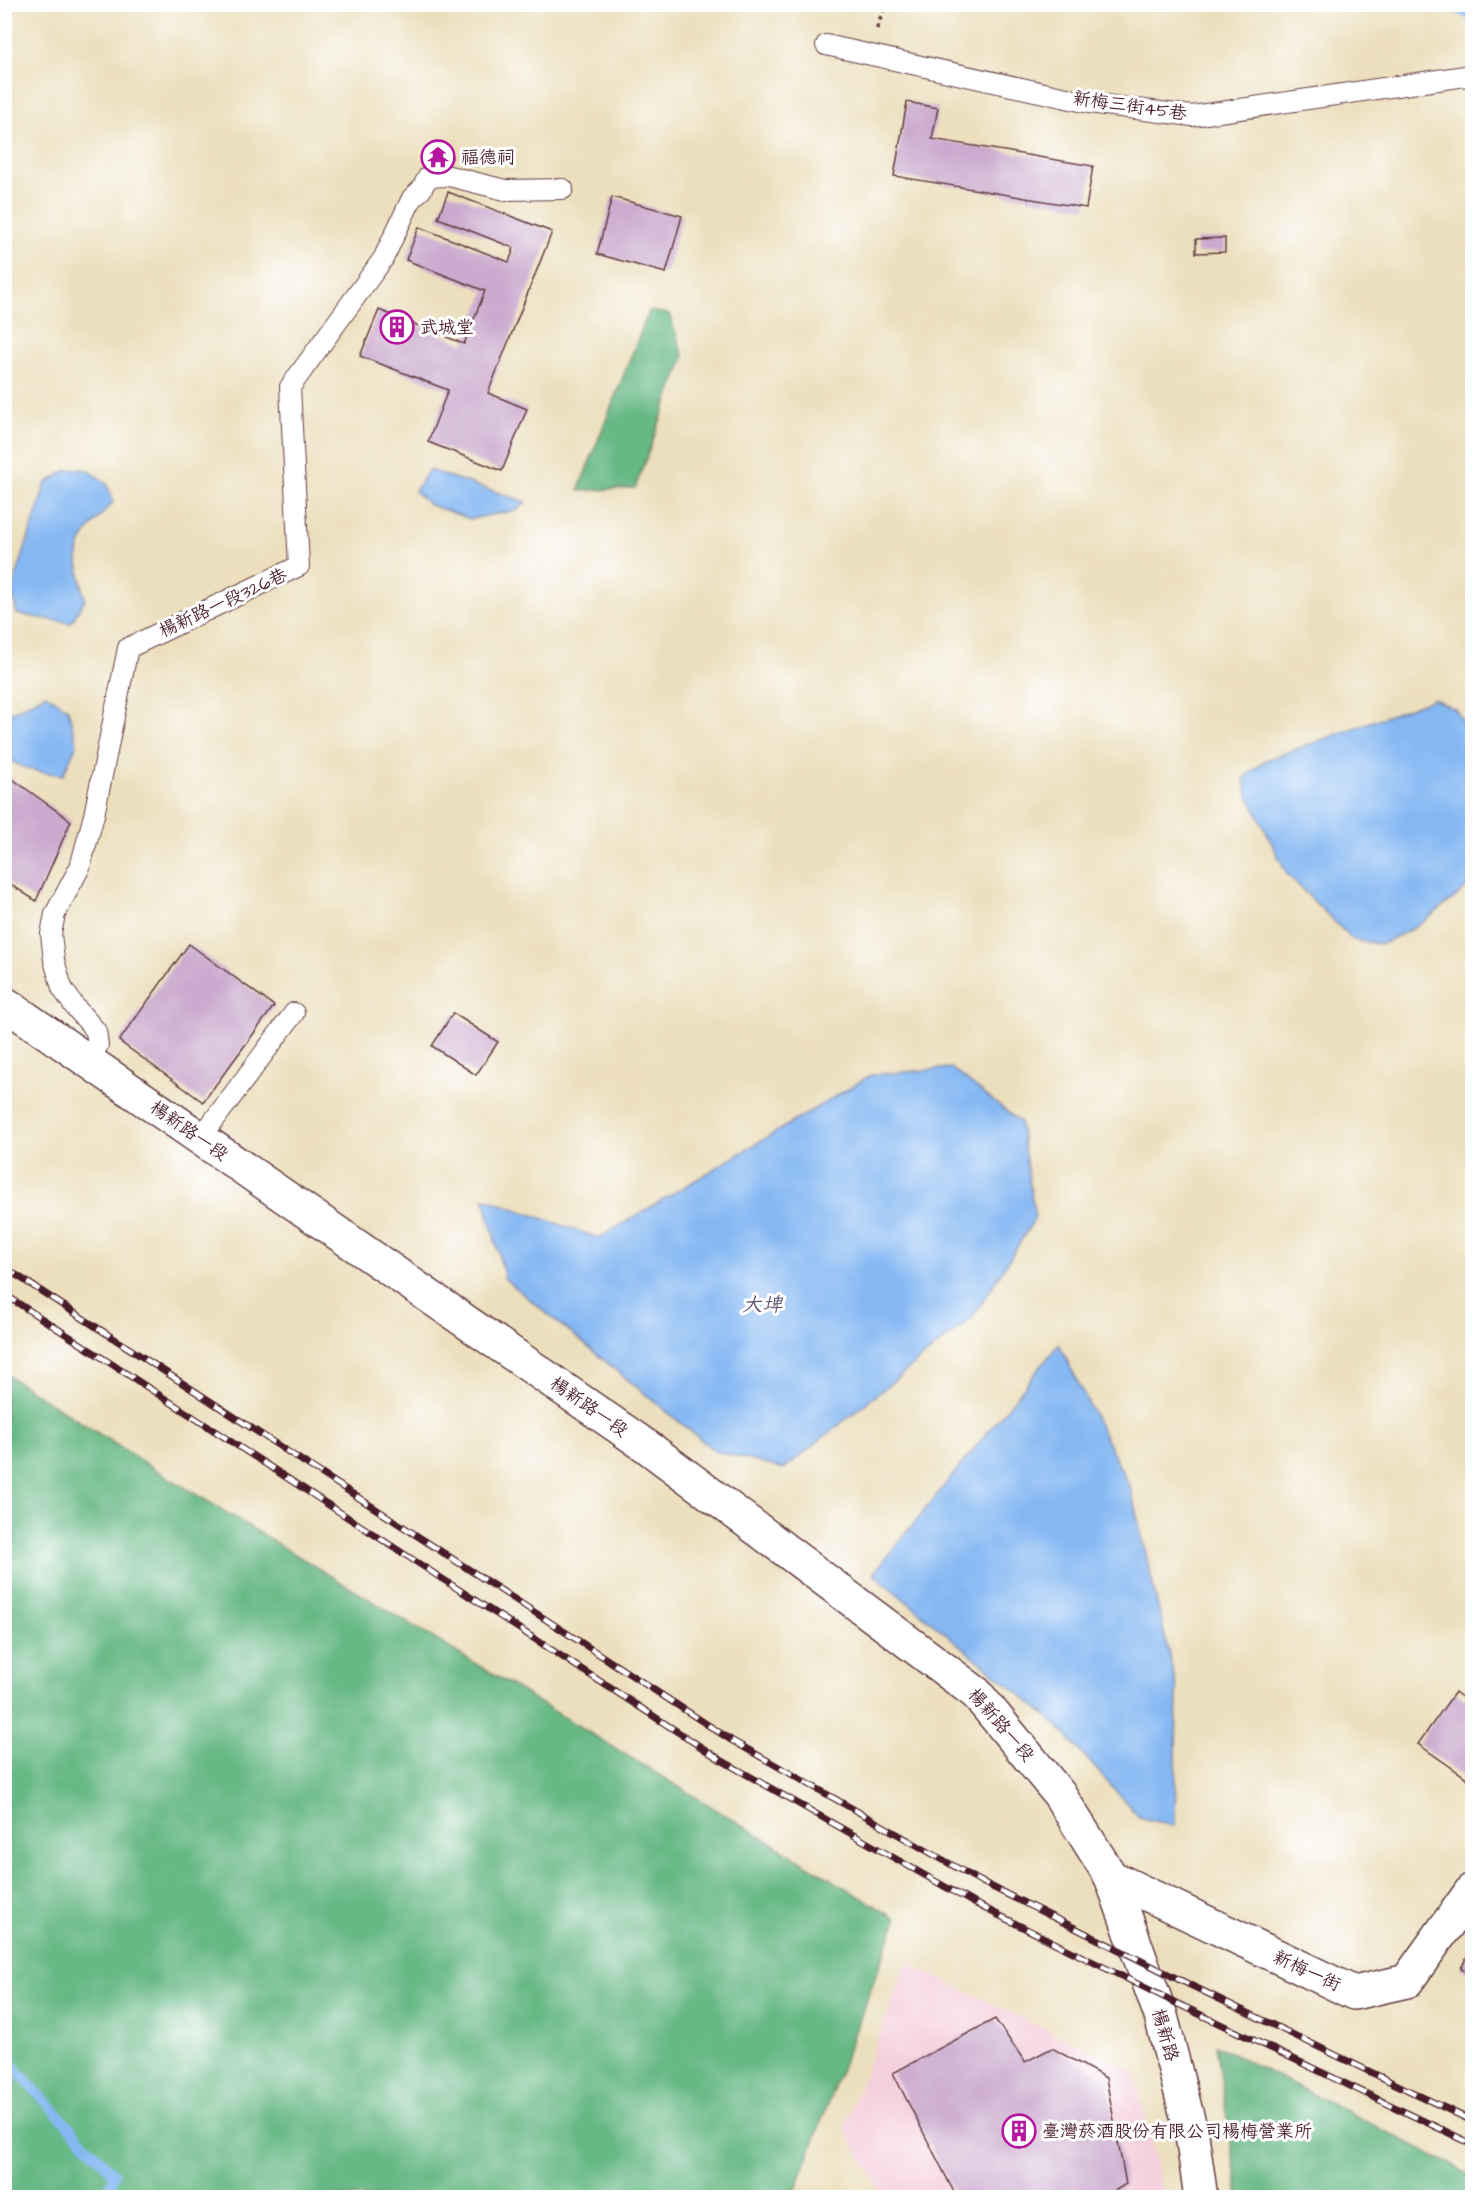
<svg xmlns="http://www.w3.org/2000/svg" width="1477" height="2202" viewBox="0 0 1477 2202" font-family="'Architects Daughter','LXGW WenKai TC',sans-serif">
  <rect width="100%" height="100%" fill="#fff"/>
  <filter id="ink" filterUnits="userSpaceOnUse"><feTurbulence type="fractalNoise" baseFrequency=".0167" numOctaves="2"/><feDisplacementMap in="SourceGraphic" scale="12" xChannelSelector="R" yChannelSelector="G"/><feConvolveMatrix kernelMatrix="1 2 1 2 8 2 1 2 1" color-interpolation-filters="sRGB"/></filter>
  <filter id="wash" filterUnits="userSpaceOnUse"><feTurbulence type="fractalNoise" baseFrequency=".008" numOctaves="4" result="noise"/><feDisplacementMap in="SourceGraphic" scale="24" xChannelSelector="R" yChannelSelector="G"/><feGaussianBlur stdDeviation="1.35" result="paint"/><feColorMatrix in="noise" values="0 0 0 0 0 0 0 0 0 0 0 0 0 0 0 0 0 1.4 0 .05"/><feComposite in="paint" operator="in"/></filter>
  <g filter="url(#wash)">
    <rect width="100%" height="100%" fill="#ecdfbd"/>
    <path fill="#f4cfdc" d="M906 1963 1134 2071 1164 2197H885L844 2129Z"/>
    <path fill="#66b884" stroke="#586c58" stroke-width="1.5" d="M649 311 669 314 684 357 635 488 578 491Z
      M5 1374 151 1467 897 1919 793 2197H5Z
      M1216 2045 1472 2175V2197H1239Z"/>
    <path fill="#85b8f3" stroke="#686c8f" stroke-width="1.5" d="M87 469 107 484 113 502C101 516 85 530 79 548 75 560 82 586 85 599L71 623 17 614 12 590 46 483 67 470Z
      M429 470 526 502 517 510 470 519 428 504 415 491Z
      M46 694 68 709 77 744 63 775C48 773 7 769 4 750 3 739 4 727 5 716Z
      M1434 699 1455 709 1472 735V884L1419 925 1382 944 1353 940 1287 874 1248 795 1244 778 1266 760Z
      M951 1068 1020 1122 1035 1218 973 1317 784 1469 715 1451 505 1279 484 1198 599 1238 871 1075Z
      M1059 1344 1131 1490 1177 1689 1175 1826 1139 1817 1056 1724 873 1574Z"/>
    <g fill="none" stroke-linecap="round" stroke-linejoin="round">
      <path stroke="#85b8f3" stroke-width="10" d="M1449 4 1472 16
        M4 2057 114 2174 106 2198"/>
    </g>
    <g id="blocks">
      <path fill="#caaace" d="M907 102 938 108 932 139 1093 166 1086 208 894 176Z
        M429 146 452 157 448 167 424 156Z
        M448 192 552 232 488 393 527 409 502 471 428 442 448 390 360 356 379 310 464 344 485 291 406 260 419 227 509 262 514 248 438 218Z
        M612 197 682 216 666 273 597 254Z
        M1225 238V252L1196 253V239Z
        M4 773 71 821 36 901 4 880Z
        M189 944 274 1006 203 1102 119 1041Z
        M453 1013 498 1042 476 1075 432 1046Z
        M1455 1692 1472 1705V1778L1471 1781 1418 1744Z
        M1472 1947V1974L1461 1968Z
        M995 2019 1025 2062 1052 2048 1106 2078 1126 2184 1103 2198H957L893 2073Z"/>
    </g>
  </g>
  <g filter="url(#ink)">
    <use href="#blocks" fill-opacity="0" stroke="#623c41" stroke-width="1.5"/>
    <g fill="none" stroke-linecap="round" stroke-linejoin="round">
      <defs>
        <path id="lane" d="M826 45 1089 103 1192 116 1472 75
          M88 1060 98 1045 96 1031 75 1007 62 988 54 960 51 934 55 914 80 867 94 815 128 648 299 566 290 387 383 259 412 198 421 190 428 177 449 176 505 190 563 189
          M200 1139 294 1013"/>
        <path id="street" d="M1111 1877 1354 1993 1407 1981 1472 1890"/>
        <path id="secondary" d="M4 1003 649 1448 976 1693 1059 1794 1111 1877 1161 2016 1192 2135 1201 2198"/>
      </defs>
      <use href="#lane" stroke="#623c41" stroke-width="22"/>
      <use href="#street" stroke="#623c41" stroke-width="36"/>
      <use href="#secondary" stroke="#623c41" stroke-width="36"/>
      <path stroke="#623c41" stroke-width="4" stroke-dasharray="4.5 4.5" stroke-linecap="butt" d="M877 29 885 4"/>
      <use href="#lane" stroke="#fff" stroke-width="20"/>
      <use href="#street" stroke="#fff" stroke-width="33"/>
      <use href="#secondary" stroke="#fff" stroke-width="33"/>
      <defs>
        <path id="rail" d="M4 1267 731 1740 982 1882 1182 1981 1472 2121
          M4 1294 721 1760 972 1902 1176 2003 1472 2144"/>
      </defs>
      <use href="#rail" stroke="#4a1f2b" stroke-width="7"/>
      <use href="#rail" stroke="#fff" stroke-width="4.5" stroke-dasharray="14" stroke-linecap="butt"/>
    </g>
  </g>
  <defs>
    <symbol id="temple-ring" viewBox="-11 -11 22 22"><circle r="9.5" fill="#fff" stroke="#b5179e" stroke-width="1.5"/><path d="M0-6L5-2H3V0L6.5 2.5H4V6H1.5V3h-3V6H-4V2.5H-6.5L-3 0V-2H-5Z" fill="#b5179e"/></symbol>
    <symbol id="building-ring" viewBox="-11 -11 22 22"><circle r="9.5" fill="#fff" stroke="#b5179e" stroke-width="1.5"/><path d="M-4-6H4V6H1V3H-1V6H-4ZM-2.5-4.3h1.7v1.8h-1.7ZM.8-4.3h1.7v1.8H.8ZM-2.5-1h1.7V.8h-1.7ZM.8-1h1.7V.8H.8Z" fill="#b5179e"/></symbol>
  </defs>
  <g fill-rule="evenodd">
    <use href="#temple-ring" x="419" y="138" width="38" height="38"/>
    <use href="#building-ring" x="378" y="308" width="38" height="38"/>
    <use href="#building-ring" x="1000" y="2112" width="38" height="38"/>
  </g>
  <g text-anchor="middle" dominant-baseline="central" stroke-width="6" stroke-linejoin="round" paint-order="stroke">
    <g font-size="18" fill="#4a1f2b" stroke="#fff">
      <text transform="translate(1130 106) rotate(8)">新梅三街45巷</text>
      <text transform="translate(223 603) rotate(-25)">楊新路一段326巷</text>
      <text transform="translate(189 1131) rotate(35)">楊新路一段</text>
      <text transform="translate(589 1407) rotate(35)">楊新路一段</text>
      <text transform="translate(1001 1725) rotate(49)">楊新路一段</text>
      <text transform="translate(1307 1971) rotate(25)">新梅一街</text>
      <text transform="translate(1165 2035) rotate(74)">楊新路</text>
    </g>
    <g font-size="18" fill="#4a1f2b" stroke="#fff" text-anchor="start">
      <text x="461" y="157">福德祠</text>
      <text x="420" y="327">武城堂</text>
      <text x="1042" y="2131">臺灣菸酒股份有限公司楊梅營業所</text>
    </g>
    <g font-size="20" font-style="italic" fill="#5f5571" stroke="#fff">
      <text x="762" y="1305">大埤</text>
    </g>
  </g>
  <rect width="1477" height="2202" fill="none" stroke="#fff" stroke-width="24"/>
</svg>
